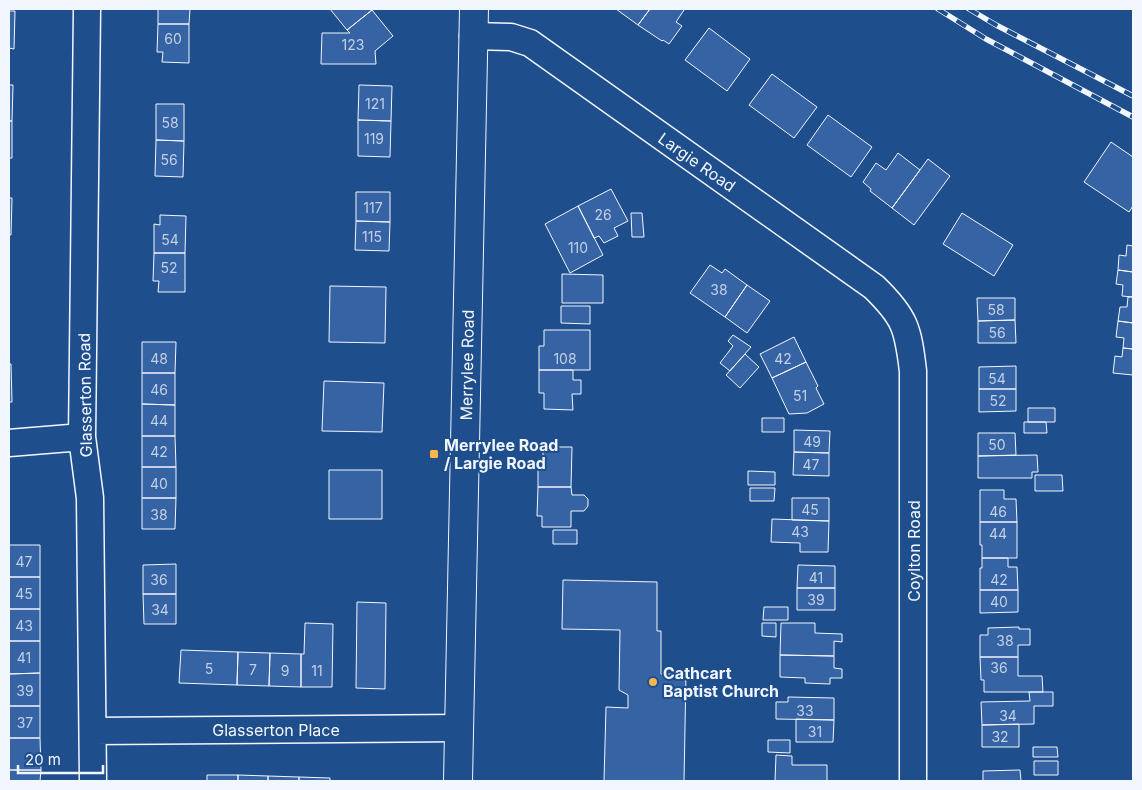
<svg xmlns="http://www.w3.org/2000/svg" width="1142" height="790" viewBox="0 0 1142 790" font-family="Inter,sans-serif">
  <rect width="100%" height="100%" fill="#1f4e8c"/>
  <path fill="#3563a3" stroke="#f2f6ff" d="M158 9H190L189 24H158Z
    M330 9H371L372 10 347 30Z
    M616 9H650L638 25Z
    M650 9H682L684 10 676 22 682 26 669 44 663 40 662 41 638 25Z
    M372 10 393 36 375 51 376 64H321L322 33H350L347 30Z
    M9 11H15L14 49 9 48Z
    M158 24H189V63L162 62 163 52H157Z
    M709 28 750 59 727 91 685 60Z
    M772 74 817 107 794 138 749 105Z
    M9 85H13L12 121H9Z
    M359 85 392 86 391 121 358 120Z
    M156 104H184V141L156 140Z
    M828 115 872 147 851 177 807 145Z
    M358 120 391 121 390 157 358 156Z
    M9 121H12V158H9Z
    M156 140 184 141 183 177 155 176Z
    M1111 142 1133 157V206L1129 212 1084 182Z
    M898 153 920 170 892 208 870 191 871 189 863 182 876 163 886 170Z
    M928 159 950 176 914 225 892 208Z
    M611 189 628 221 614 228 618 236 604 243 599 236 594 238 578 206Z
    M356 192H390V222L356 221Z
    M9 198H12L11 235H9Z
    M578 206 603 255 570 273 545 224Z
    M631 213H642L644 237H632Z
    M962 213 1013 245 994 276 943 244Z
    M160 215 186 216 185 253H154V224L160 225Z
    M356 221 390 222 389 251 355 250Z
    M1127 245 1133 246V272L1118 270 1119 255 1126 256Z
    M154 253H185V292H158L159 281H153Z
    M710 265 722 273 725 269 747 285 725 317 690 293Z
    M1118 270 1133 272V297L1122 296 1123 285 1116 284Z
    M562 274 603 275V303H562Z
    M747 285 770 301 747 333 725 317Z
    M330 286 386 287 385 343 329 342Z
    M1128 297H1133V323L1118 321 1120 307H1127Z
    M977 298H1015V320L978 321Z
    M561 306H590V324L561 323Z
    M1015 320 1016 343H978V321Z
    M1118 321 1133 323V349L1123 348 1124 338 1116 337Z
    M544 330H590V370H539V346H544Z
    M733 335 751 347 730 371 720 363 733 346 728 341Z
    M794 337 806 362 772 378 760 354Z
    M142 342H176L175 373H142Z
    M1123 348 1133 349V375L1113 373 1115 356 1122 357Z
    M745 354 759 367 740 388 726 375Z
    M806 362 818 386 816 388 824 404 807 413 789 414 772 378Z
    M9 364H11L12 402H9Z
    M1016 366V389H979V367Z
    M539 370H573V380H581V394H572L573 410 544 409V393H539Z
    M142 373H175V405L142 404Z
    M324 381 384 383 382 432 322 431Z
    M979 389H1016V411L979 412Z
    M142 404 175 405V436H142Z
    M1028 408H1055V422H1028Z
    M762 418H784V432H762Z
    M1024 422H1046L1047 433H1024Z
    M794 430 830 431 829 453 794 452Z
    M978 433H1015L1016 455 978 456Z
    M142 436H175L176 467H142Z
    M543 447H572L571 487H538V459H543Z
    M794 452 829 453V476L793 475Z
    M1037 455 1038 472H1032V478H978V456Z
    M142 467H176V498H142Z
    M329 470H382V519H329Z
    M748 471 775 472V485H748Z
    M1035 475H1062L1063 491H1035Z
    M538 487H571L572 495H584L588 499V506L584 511H571V527H542V516H537Z
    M750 488H775L774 501H750Z
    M980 490H1004V499H1016L1017 522H980Z
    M142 498H176L175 529H142Z
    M792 498H829V521L792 520Z
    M772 519 829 521 828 552H800V543L771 542Z
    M980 522H1017V558H982V545H980Z
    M553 530H577V544H553Z
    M9 545H40V577H9Z
    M982 558H1008V567H1017L1018 590H980V568H982Z
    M176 564V594H143V565Z
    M798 565 835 566V588H797Z
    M9 577H40V609H9Z
    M563 580 657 582V631H661V674H686L684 781H604L606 707 628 708V695L619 690 620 630 562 629Z
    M797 588H835V610H797Z
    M980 590H1018V612L980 613Z
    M143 594H176V624H144Z
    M357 602 386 603 385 689 356 688Z
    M764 607H788V620H763Z
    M9 609H40V641H9Z
    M305 623 333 624 332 687H301V654H304Z
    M762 623H776V637L762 636Z
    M781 623H815V633L842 634V642L834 641V656L780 655Z
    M1019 627V629H1030V645H1018V657H980V635H988V628Z
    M9 641H40V673L9 674Z
    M181 650 238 652 237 685 179 683Z
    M238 652 270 653 269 686 237 685Z
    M270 653 301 654V687L269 686Z
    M780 655 834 656V668L842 669V678H830V684L805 683V678L780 677Z
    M980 657H1018V676H1042L1043 692H984V680H981Z
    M40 673V706H9V674Z
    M1029 692H1053V706H1034V724L982 725 981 702 1030 701Z
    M788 697 834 698V720L776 719V702H788Z
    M9 706H40V738H9Z
    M796 719 834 720 833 742H796Z
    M1019 724V747H982V725Z
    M9 738H40L41 770H9Z
    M768 740H790V753L768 752Z
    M1033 747H1057L1058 757H1033Z
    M776 755 792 756V765H827V781H775Z
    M1034 761H1058V775H1034Z
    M9 770H41L40 781H9Z
    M1020 770 1021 781H983V771Z
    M207 775H238V781H207Z
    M238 775 268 776V781H238Z
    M268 776 299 777V781H268Z
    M299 777 330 778V781H299Z"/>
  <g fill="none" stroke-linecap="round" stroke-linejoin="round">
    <defs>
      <path id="minor" d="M87 9 82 437 90 498 93 781
        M473 36 511 37 530 43 874 287C905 317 908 328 913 371V781
        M9 443 82 437
        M93 731 459 728"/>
      <path id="secondary" d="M458 781 474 9"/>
    </defs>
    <use href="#minor" stroke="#f2f6ff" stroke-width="29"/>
    <use href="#secondary" stroke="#f2f6ff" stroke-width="30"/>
    <use href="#minor" stroke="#1f4e8c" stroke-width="26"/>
    <use href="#secondary" stroke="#1f4e8c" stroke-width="28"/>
    <defs>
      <path id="rail" d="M938 9 986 39 1133 117
        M969 9 996 25 1133 96"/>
    </defs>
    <use href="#rail" stroke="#f2f6ff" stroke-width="5.5"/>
    <use href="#rail" stroke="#1f4e8c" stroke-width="4" stroke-dasharray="11" stroke-linecap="butt"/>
  </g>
  <g fill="#ffb74d" stroke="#1f4e8c" stroke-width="2">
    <rect x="429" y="449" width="10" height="10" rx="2.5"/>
    <circle cx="653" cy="682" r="5"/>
  </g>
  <g text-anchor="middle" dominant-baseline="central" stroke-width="4" stroke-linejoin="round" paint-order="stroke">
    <g font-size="14" fill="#c3d1e8">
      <text x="173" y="38">60</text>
      <text x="353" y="44">123</text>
      <text x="375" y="103">121</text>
      <text x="170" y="122">58</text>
      <text x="374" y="138">119</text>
      <text x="169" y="159">56</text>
      <text x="373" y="207">117</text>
      <text x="603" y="214">26</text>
      <text x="372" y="236">115</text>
      <text x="170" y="239">54</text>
      <text x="578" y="247">110</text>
      <text x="169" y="267">52</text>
      <text x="719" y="289">38</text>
      <text x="996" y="309">58</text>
      <text x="997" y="332">56</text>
      <text x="159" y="358">48</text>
      <text x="565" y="358">108</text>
      <text x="783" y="358">42</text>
      <text x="997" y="378">54</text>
      <text x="159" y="389">46</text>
      <text x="800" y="395">51</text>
      <text x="998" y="400">52</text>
      <text x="159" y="420">44</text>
      <text x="812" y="441">49</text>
      <text x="997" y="444">50</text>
      <text x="159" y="451">42</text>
      <text x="811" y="464">47</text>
      <text x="159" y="483">40</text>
      <text x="810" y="509">45</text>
      <text x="998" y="511">46</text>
      <text x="159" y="514">38</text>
      <text x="800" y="531">43</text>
      <text x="998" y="533">44</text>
      <text x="24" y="561">47</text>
      <text x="816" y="577">41</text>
      <text x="159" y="579">36</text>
      <text x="999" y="579">42</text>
      <text x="24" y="593">45</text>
      <text x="816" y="599">39</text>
      <text x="999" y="601">40</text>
      <text x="160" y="609">34</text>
      <text x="24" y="625">43</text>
      <text x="1005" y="640">38</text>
      <text x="24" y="657">41</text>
      <text x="999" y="667">36</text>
      <text x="209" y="668">5</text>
      <text x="253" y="669">7</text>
      <text x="285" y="670">9</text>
      <text x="317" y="670">11</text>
      <text x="25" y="690">39</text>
      <text x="805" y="710">33</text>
      <text x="1008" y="715">34</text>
      <text x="25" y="722">37</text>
      <text x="815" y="731">31</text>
      <text x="1000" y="736">32</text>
    </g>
    <g font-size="16" fill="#f2f6ff" stroke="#1f4e8c">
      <text transform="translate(697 162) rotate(35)">Largie Road</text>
      <text transform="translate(467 365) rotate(-89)">Merrylee Road</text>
      <text transform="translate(85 395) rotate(-91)">Glasserton Road</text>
      <text transform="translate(914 551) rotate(-90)">Coylton Road</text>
      <text x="276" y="730">Glasserton Place</text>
    </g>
    <g font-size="16" font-weight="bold" fill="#f2f6ff" stroke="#1f4e8c" text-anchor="start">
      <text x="444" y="445">Merrylee Road<tspan x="444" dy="18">/ Largie Road</tspan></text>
      <text x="663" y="673">Cathcart<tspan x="663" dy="18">Baptist Church</tspan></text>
    </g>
  </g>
  <rect width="1142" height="790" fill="none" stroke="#f2f6ff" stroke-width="20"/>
  <path d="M18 765v8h85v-8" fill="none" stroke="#f2f6ff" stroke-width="2.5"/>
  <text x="25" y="765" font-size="15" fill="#f2f6ff" stroke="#1f4e8c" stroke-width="4" paint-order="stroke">20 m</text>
</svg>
